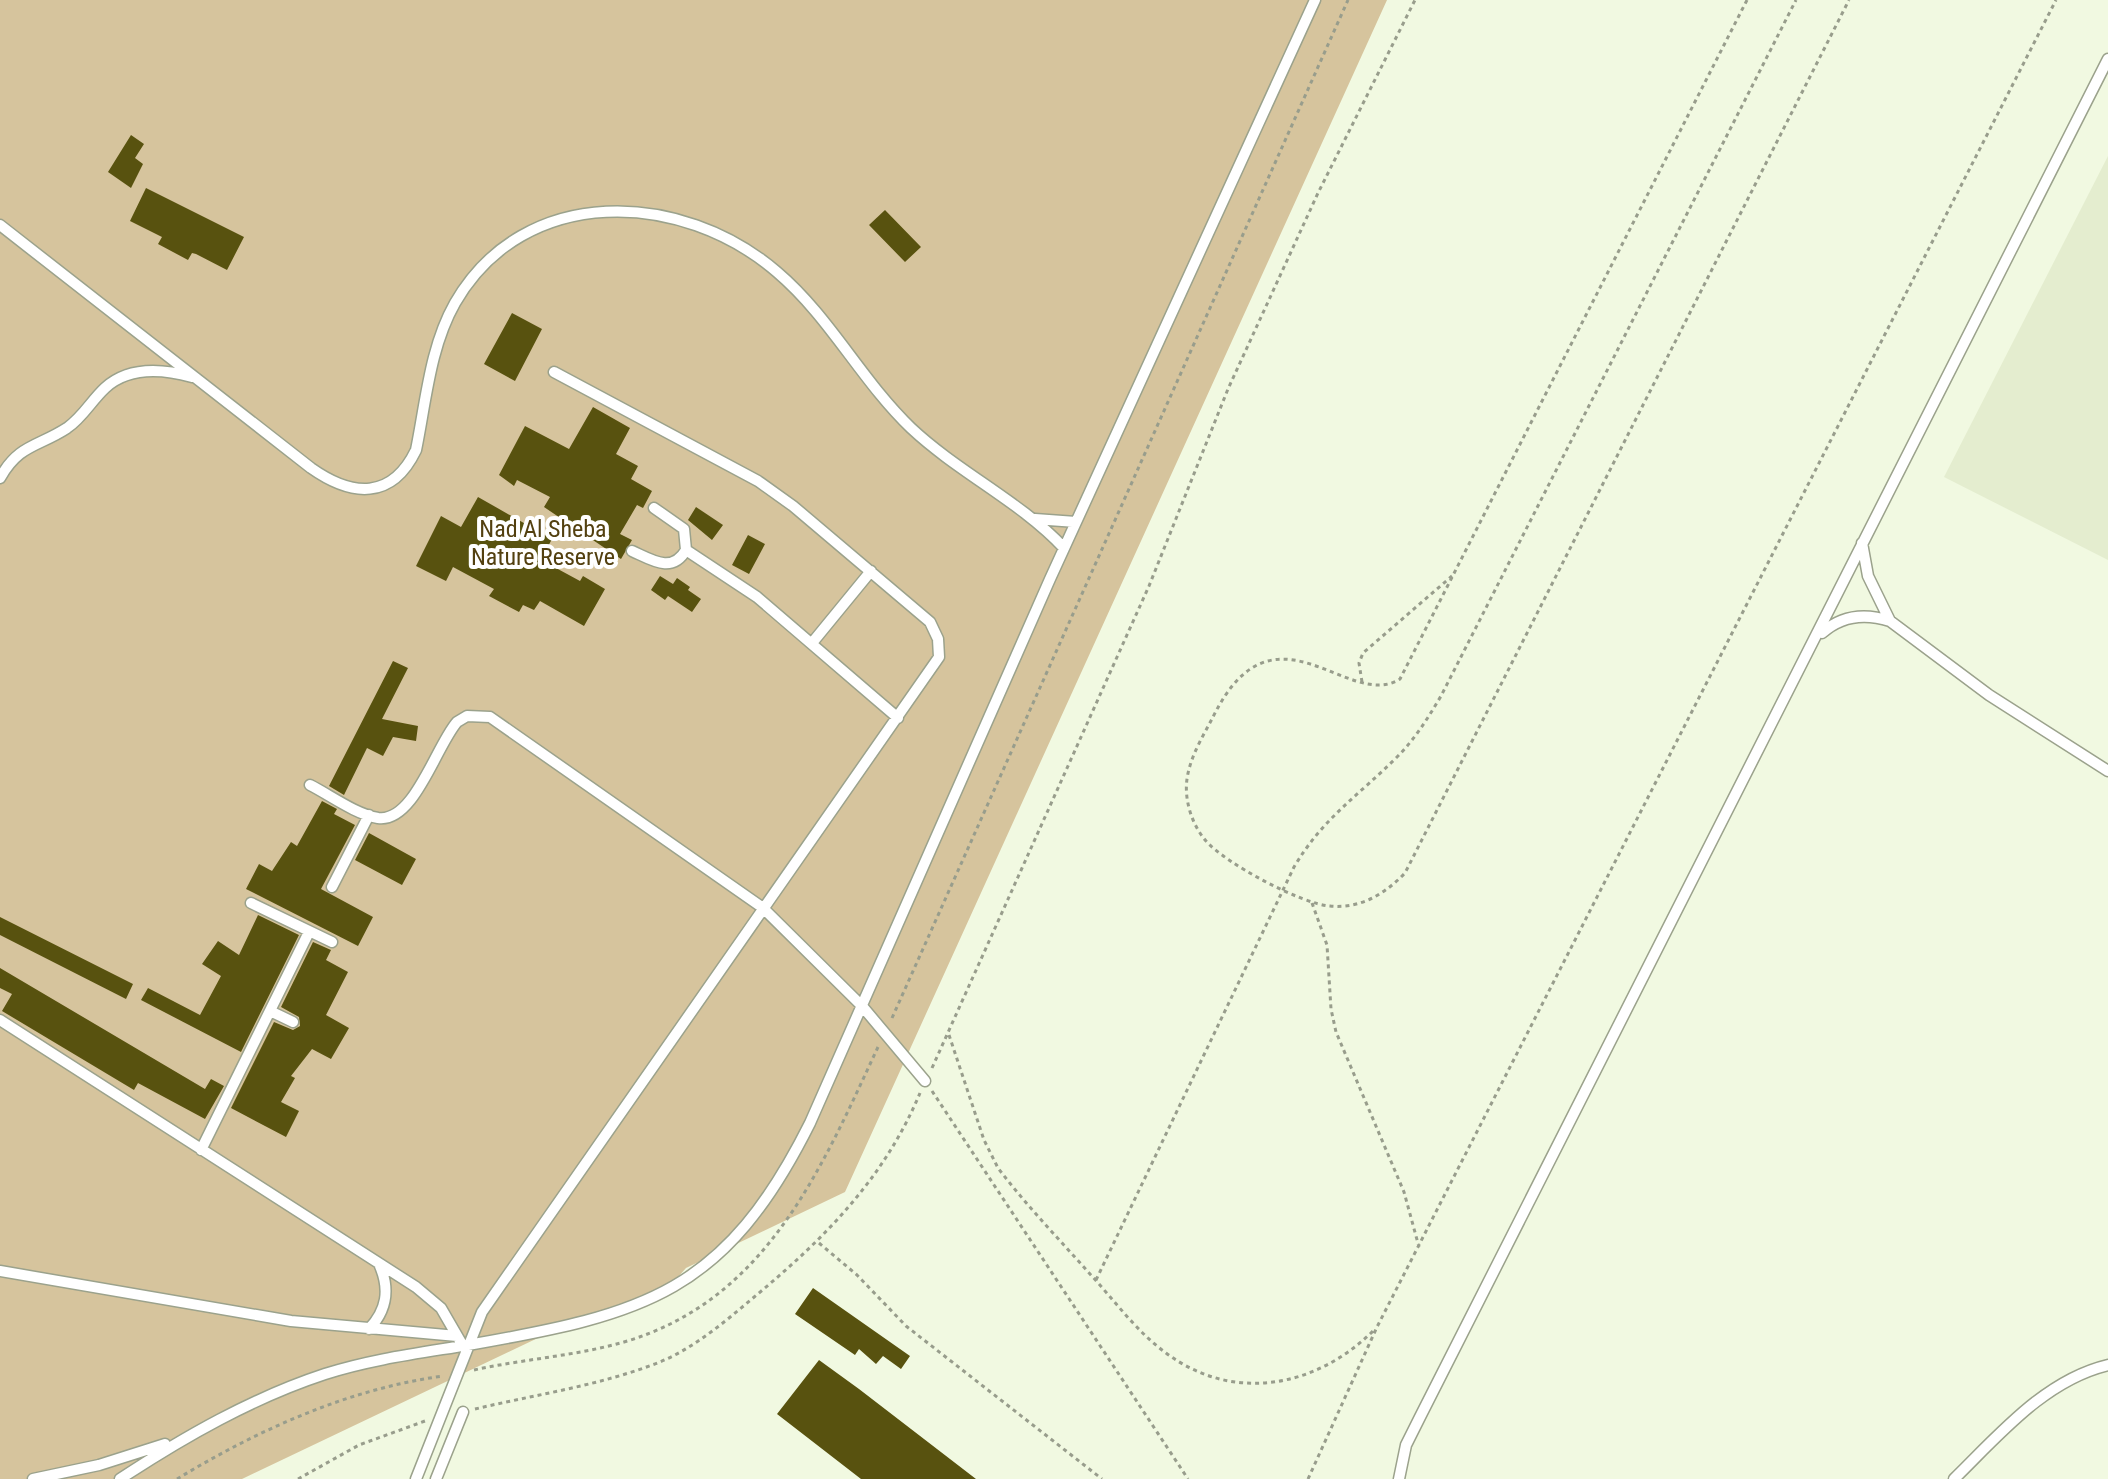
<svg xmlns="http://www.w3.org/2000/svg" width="2108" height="1479" viewBox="0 0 2108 1479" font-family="'Roboto Condensed',sans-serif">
  <rect width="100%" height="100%" fill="#f1f9e1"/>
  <path fill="#e4edcf" d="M2108 156V560L1944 477Z"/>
  <path fill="#d6c49d" d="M0 0H1387L845 1192 686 1268 664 1293 563 1326 242 1479H0Z"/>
  <path fill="#58520f" d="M131 135 144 144 135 158 143 164 131 188 108 172Z
    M146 188 244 237 227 270 196 254 192 253 188 260 158 244 162 237 130 221Z
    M885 210 921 247 905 262 869 225Z
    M512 313 542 329 515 381 484 364Z
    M593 407 630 428 616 454 638 466 631 479 652 491 643 508 637 505 620 534 632 540 621 559 544 507 550 497 517 480 514 486 499 475 525 426 569 449Z
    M478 497 552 539 544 554 559 561 556 568 580 581 583 576 605 589 584 626 540 601 534 610 523 605 519 612 489 596 494 589 453 567 446 581 416 566 441 516 461 527Z
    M696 507 723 525 712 540 688 520Z
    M748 535 765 544 749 574 732 565Z
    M660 576 673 584 677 578 690 587 688 590 701 599 692 612 668 596 665 600 651 590Z
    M393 661 408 668 382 719 418 726 416 741 393 737 383 756 367 748 344 795 329 786Z
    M322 801 337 809 334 814 355 825 321 889 373 917 358 946 246 889 259 864 272 871 291 842 297 846Z
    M369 833 416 859 402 885 355 860Z
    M258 915 299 935 241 1052 141 1000 148 988 200 1015 221 976 202 964 218 941 239 955Z
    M0 917 133 984 126 999 0 935Z
    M313 942 331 950 326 960 348 972 326 1015 349 1028 331 1059 312 1049 291 1076 295 1078 281 1102 299 1111 286 1137 231 1108 274 1022 293 1030 300 1026 299 1017 281 1007Z
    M0 968 205 1089 211 1079 224 1086 205 1119 138 1083 134 1090 2 1011 12 994 0 988Z
    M813 1288 910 1356 901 1369 883 1356 876 1364 859 1349 855 1355 795 1314Z
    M819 1360 859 1389 976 1479H861L777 1414Z"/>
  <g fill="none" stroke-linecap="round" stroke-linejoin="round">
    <defs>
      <path id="lane" d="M0 225 311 468C352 497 392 500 416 450 426 401 430 347 455 303 524 183 682 190 777 272 830 317 861 380 911 428 959 473 1020 501 1064 548
        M0 478C19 444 38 447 67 428 83 417 91 401 105 388 129 366 163 369 192 377
        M1035 519 1076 522
        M1862 543 1868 576 1890 621 1989 695 2108 771
        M686 550 757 597 898 718
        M632 551C652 560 672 574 686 550L684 529 654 508
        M1822 633C1842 615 1865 613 1890 621
        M812 643 871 571
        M310 785C330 795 355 814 378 818 414 823 436 746 457 722L467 716 490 717 763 908 862 1006 925 1081
        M332 887 369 815
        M251 903 332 942
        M270 1011 293 1022
        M0 1020 416 1287 441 1308 463 1346
        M201 1150 309 932
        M0 1271 291 1321 457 1336
        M369 1329C387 1310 390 1290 380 1266
        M33 1479 99 1465 165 1444
        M120 1479C184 1437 252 1398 325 1374 372 1359 420 1353 468 1345 646 1314 725 1293 810 1123L1050 579 1315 0
        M416 1479 482 1312 939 657 938 639 930 622 793 506 758 481 554 372
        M436 1479 463 1412
        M1399 1479 1406 1445 1420 1417 2108 59
        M1954 1479C1999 1435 2045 1380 2108 1365"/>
    </defs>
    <use href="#lane" stroke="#9ba28c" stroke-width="13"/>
    <path stroke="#989d8c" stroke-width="3" stroke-dasharray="4 4" stroke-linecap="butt" d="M1747 0 1400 679C1348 712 1274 593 1213 717 1203 736 1190 757 1187 779 1184 800 1192 825 1206 841 1225 863 1301 904 1330 906 1360 909 1385 894 1405 873L1849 0
      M1362 682 1359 663 1363 653 1452 576
      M1312 903 1327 945 1331 1009 1336 1032 1404 1192 1419 1247
      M892 1018 1348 0
      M949 1035 984 1140 998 1168C1026 1205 1059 1239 1090 1274 1114 1300 1137 1332 1166 1353 1234 1404 1318 1387 1375 1329
      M932 1068 1149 586 1228 389 1318 193 1415 0
      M932 1091 1188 1479
      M819 1243 857 1275 906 1326 1102 1479
      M1096 1280 1294 867C1323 818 1358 796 1397 757 1415 739 1428 718 1441 696L1796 0
      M474 1370C524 1359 575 1356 624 1342 767 1300 821 1169 878 1047
      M475 1409C534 1395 596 1386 652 1365 691 1351 722 1324 753 1298 824 1239 884 1179 920 1093
      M177 1479C258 1430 348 1389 443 1376
      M298 1479 359 1445 425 1421
      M1308 1479 1377 1327 2056 0"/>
    <use href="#lane" stroke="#fff" stroke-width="10"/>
  </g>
  <g text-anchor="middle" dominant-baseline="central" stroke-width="8" stroke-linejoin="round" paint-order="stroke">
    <g font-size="24" fill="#534010" stroke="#fff">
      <text x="543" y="529">Nad Al Sheba<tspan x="543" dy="28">Nature Reserve</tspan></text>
    </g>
  </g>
</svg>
